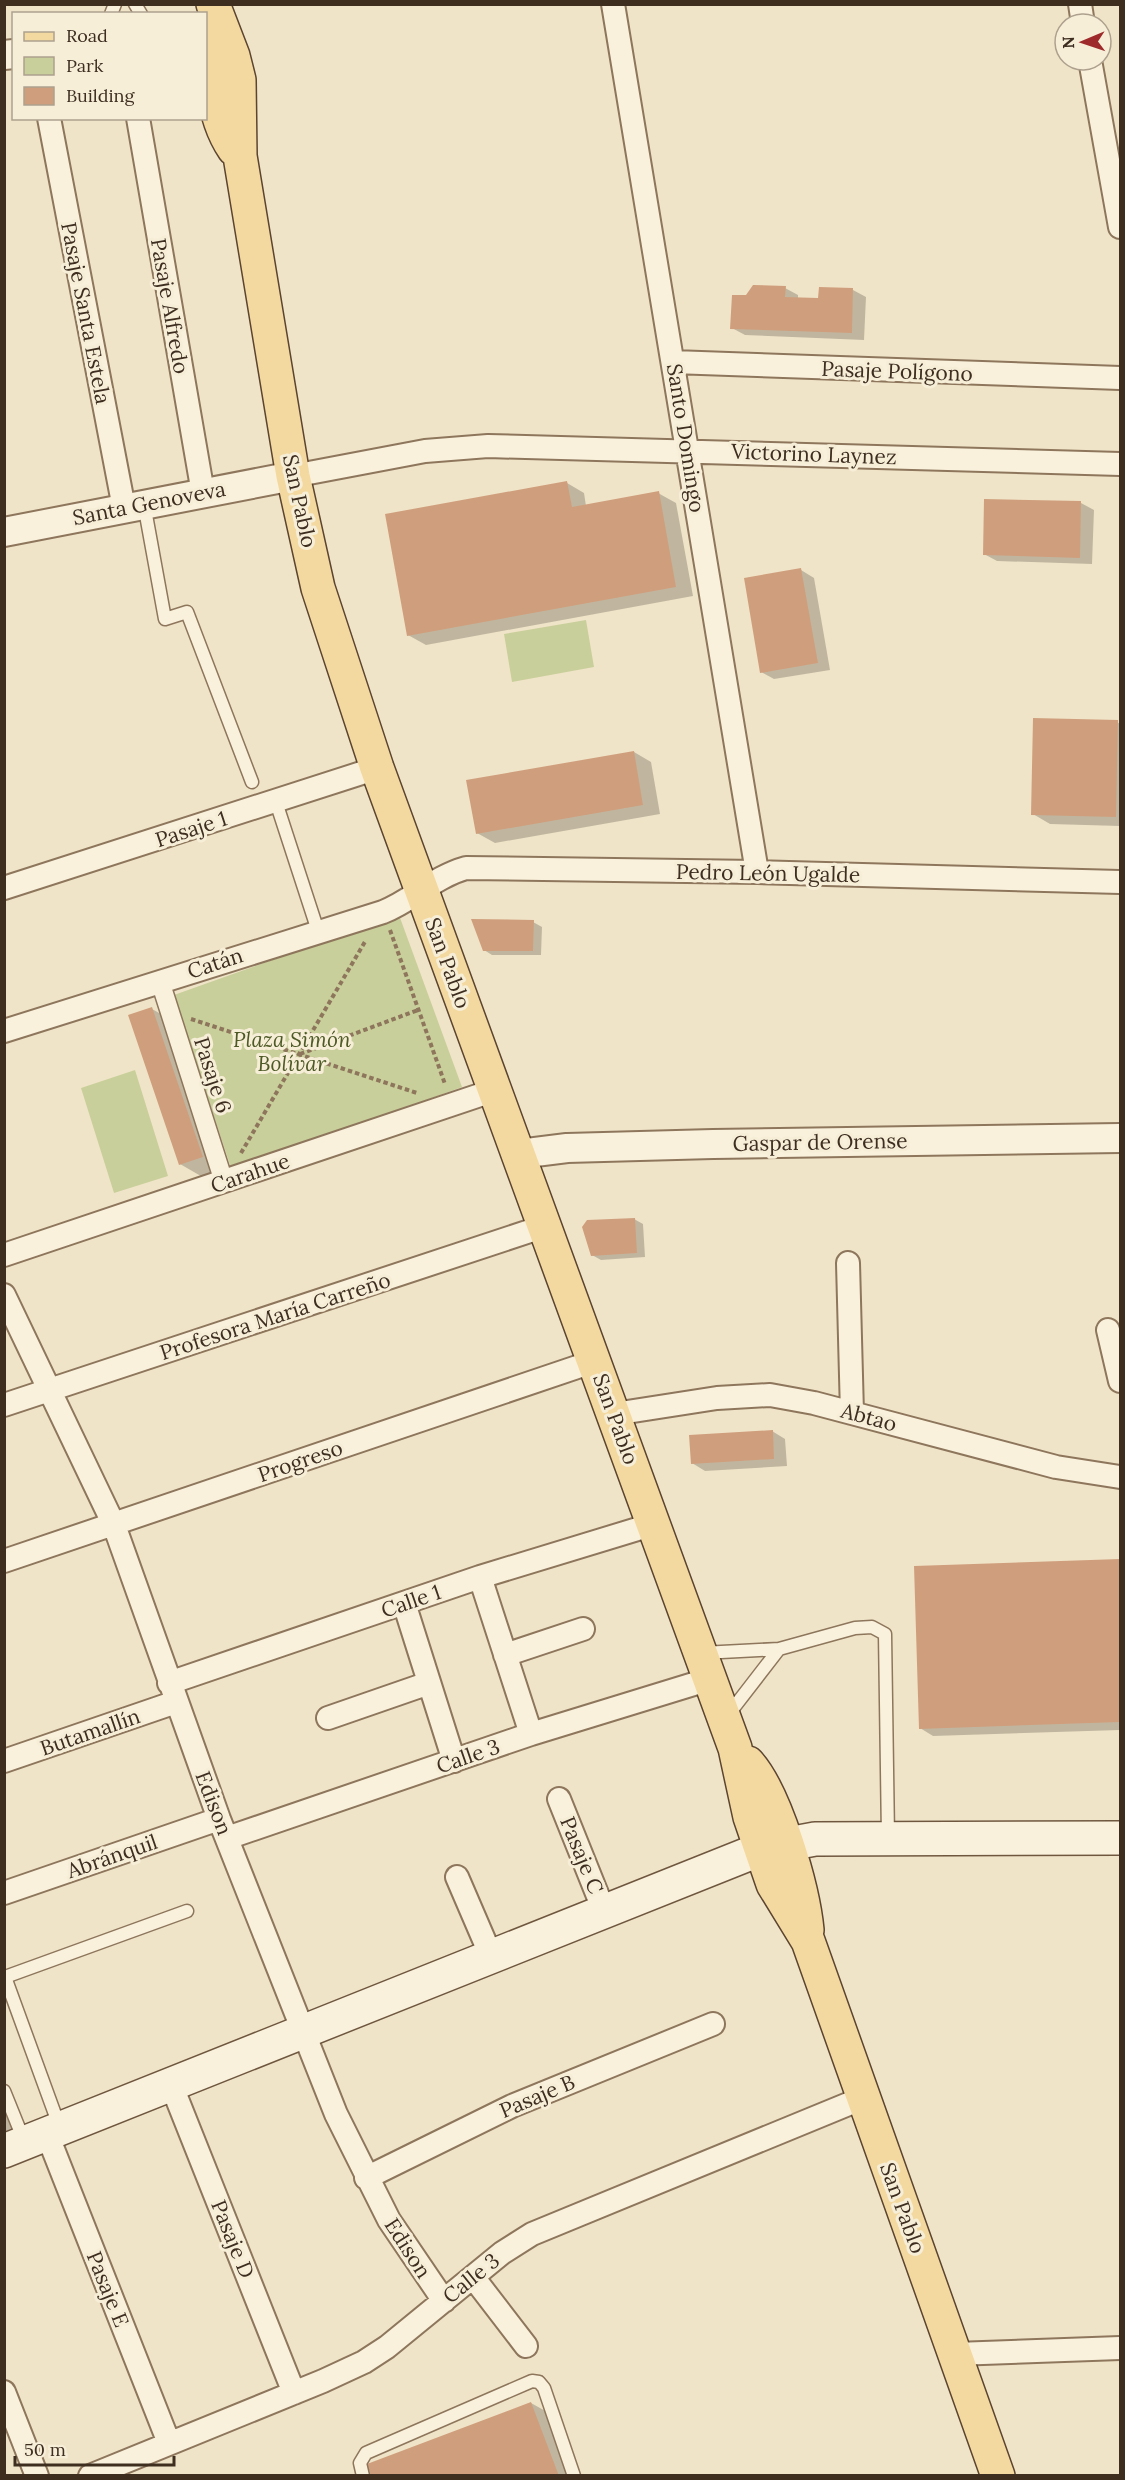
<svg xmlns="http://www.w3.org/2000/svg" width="1125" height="2480" viewBox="0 0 1125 2480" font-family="Lora,serif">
  <rect width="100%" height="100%" fill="#f0e4c8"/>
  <path fill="#c9cf9b" d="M586 620 594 667 512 682 504 634Z
    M399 915 462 1087 232 1171 174 995Z
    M135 1070 168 1176 114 1193 81 1088Z"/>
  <path fill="#0003" d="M785 288 798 295V299L820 300 853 290 866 297 864 340 745 335 732 328 747 297Z
    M567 483 584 493 586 506 658 493 676 503 693 596 426 645 408 635Z
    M1081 503 1094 510 1092 564 997 561 984 554Z
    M801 570 814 578 830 670 774 679 761 672Z
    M1117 722 1120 724V826L1050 824 1033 814Z
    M634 752 651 762 660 814 495 843 477 833Z
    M533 922 542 927 541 955H492L484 950Z
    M152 1009 177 1023 228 1171 206 1179 180 1164Z
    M634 1219 643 1224 645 1257 601 1260 592 1255Z
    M772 1431 785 1439 787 1466 705 1471 692 1463Z
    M1120 1560V1730L933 1736 920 1728 915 1567Z
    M4 2109 14 2133 4 2137Z
    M531 2403 549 2413 572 2476H373Z"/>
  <path fill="#cf9f7d" d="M753 285 786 286 785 297 818 298 819 287 853 288 852 333 730 329 732 295H746Z
    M567 481 572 507 659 491 676 587 407 636 385 514Z
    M984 499 1081 501 1080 558 983 555Z
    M801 568 818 663 760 673 744 578Z
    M1033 718 1118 720 1116 817 1031 815Z
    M634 751 643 805 476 834 466 780Z
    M471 919 534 920 533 951H483Z
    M152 1007 203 1157 179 1165 128 1015Z
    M635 1218 637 1253 591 1256 582 1227 587 1220Z
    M773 1430 774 1459 691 1464 689 1435Z
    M1120 1559V1722L919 1729 914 1566Z
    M531 2402 559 2476H371L367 2464Z"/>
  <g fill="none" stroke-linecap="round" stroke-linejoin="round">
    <defs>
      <path id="service" d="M135 4 141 14
        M111 14 115 4
        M144 504 165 619 187 612 252 782
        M276 802 318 931
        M702 1653 779 1649 855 1628 872 1627 885 1634 888 1837
        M728 1715 779 1649
        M4 2091 25 2143
        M60 2128 5 1977 187 1911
        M363 2476 360 2463 366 2453 532 2381 539 2382 544 2388 574 2476"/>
      <path id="pedestrian" d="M160 981 224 1182"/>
      <path id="minor" d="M613 4 757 872
        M1080 4 1083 24
        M1090 60 1120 227
        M49 118 124 508
        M138 118 203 493
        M673 362 1120 378
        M293 476 425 451 488 446 1120 464
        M4 888 377 768
        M4 1031 383 912C413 900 434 877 466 868L757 872 1120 882
        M4 1255 495 1090
        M848 1263 852 1413
        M4 1295 114 1525 219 1819 336 2114 389 2220 444 2301
        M1108 1330 1120 1381
        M4 1405 545 1226
        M614 1414 717 1398 770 1395 814 1403 1056 1467 1120 1477
        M4 1561 595 1361
        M480 1577 531 1734
        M404 1603 454 1761
        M505 1655 583 1629
        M169 1683 480 1577 654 1524
        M328 1718 429 1683
        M4 1761 176 1702
        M559 1799 604 1911
        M227 1838 531 1734 710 1679
        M457 1877 491 1956
        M4 1893 219 1819
        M171 2084 294 2393
        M47 2134 169 2443
        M366 2178 512 2106 713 2024
        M473 2277 526 2346
        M955 2354 1120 2348
        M4 2392 37 2476
        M90 2476 323 2381 364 2362 387 2347 502 2253 532 2234 863 2098"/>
      <path id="tertiary" d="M4 55 14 54
        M4 532 293 476
        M519 1154 567 1148 713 1144 1120 1138"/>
      <path id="secondary" d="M4 2151 761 1849 815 1839 1120 1838"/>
      <path id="primary" d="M213 4 233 56 239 80 240 156 293 476 318 588 377 768 735 1748 750 1817 773 1884 808 1941 998 2476
        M214 21C209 62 210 114 234 149
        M748 1763C776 1794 803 1888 807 1930"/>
    </defs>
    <use href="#service" stroke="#8d765c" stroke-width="15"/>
    <use href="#pedestrian" stroke="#8d765c" stroke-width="21"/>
    <use href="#minor" stroke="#8d765c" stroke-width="26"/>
    <use href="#tertiary" stroke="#8d765c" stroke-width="32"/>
    <use href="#secondary" stroke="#6f573f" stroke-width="36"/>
    <use href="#primary" stroke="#5b4430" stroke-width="36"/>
    <path stroke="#8d765c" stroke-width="4" stroke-dasharray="4.5 3" stroke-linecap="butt" d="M390 930 445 1084
      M191 1019 417 1093
      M300 1054 418 1010
      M241 1153 366 940"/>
    <use href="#service" stroke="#faf1dc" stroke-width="12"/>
    <use href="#pedestrian" stroke="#faf1dc" stroke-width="18"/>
    <use href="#minor" stroke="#faf1dc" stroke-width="22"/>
    <use href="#tertiary" stroke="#faf1dc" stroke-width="28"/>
    <use href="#secondary" stroke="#faf1dc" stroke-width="33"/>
    <use href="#primary" stroke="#f3d9a0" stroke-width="33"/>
  </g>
  <g text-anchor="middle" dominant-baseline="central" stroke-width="6" stroke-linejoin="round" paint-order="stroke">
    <g font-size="21" fill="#3d2e20" stroke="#f7eed8">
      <text transform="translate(170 306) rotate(80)">Pasaje Alfredo</text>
      <text transform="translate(86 313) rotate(79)">Pasaje Santa Estela</text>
      <text transform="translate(897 371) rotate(2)">Pasaje Polígono</text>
      <text transform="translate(686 438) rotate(81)">Santo Domingo</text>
      <text transform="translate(814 454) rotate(2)">Victorino Laynez</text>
      <text transform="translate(300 501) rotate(78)">San Pablo</text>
      <text transform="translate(149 503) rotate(-11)">Santa Genoveva</text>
      <text transform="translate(191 829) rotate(-18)">Pasaje 1</text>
      <text transform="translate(768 873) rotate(1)">Pedro León Ugalde</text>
      <text transform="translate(215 963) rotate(-18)">Catán</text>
      <text transform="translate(448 963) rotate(70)">San Pablo</text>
      <text transform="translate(213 1075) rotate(72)">Pasaje 6</text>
      <text transform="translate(820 1142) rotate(-1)">Gaspar de Orense</text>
      <text transform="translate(250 1173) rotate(-19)">Carahue</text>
      <text transform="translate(275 1316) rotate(-18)">Profesora María Carreño</text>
      <text transform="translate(869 1417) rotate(15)">Abtao</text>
      <text transform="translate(616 1419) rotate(70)">San Pablo</text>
      <text transform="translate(300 1461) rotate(-19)">Progreso</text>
      <text transform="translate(411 1601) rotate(-19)">Calle 1</text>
      <text transform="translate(90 1732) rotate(-19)">Butamallín</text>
      <text transform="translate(468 1756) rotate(-19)">Calle 3</text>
      <text transform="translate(214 1803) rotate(69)">Edison</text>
      <text transform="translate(582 1855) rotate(68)">Pasaje C</text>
      <text transform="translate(112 1856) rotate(-19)">Abránquil</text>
      <text transform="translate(537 2096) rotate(-23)">Pasaje B</text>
      <text transform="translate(903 2208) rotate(70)">San Pablo</text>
      <text transform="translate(233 2239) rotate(68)">Pasaje D</text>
      <text transform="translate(408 2248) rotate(57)">Edison</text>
      <text transform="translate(471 2278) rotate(-39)">Calle 3</text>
      <text transform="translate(108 2289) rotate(68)">Pasaje E</text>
    </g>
    <g font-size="21" font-style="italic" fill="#4d5a26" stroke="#f7eed8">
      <text x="292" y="1039">Plaza Simón<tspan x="292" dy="24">Bolívar</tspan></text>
    </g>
  </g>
  <rect width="1125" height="2480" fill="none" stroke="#3d2e20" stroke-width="12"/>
  <rect x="12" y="12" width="195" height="108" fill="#f7eed8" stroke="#ada18e" stroke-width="1.5"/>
  <rect x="24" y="32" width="30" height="9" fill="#f3d9a0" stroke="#ada18e" stroke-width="1.5"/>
  <text x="66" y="42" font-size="18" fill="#3d2e20">Road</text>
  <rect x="24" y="57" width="30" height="18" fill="#c9cf9b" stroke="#ada18e" stroke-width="1.5"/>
  <text x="66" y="72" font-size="18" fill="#3d2e20">Park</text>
  <rect x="24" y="87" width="30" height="18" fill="#cf9f7d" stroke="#ada18e" stroke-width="1.5"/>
  <text x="66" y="102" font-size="18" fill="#3d2e20">Building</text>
  <g transform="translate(1083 42) rotate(268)"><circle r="28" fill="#f7eed8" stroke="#ada18e" stroke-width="1.5"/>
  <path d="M0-4.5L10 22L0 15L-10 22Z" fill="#9e2a2b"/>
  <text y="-9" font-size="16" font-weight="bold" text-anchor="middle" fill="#3d2e20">N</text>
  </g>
  <path d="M15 2456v9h159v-9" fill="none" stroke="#3d2e20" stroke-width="3"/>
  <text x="24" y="2456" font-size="18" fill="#3d2e20" stroke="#f7eed8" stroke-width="4.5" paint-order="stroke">50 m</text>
</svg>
